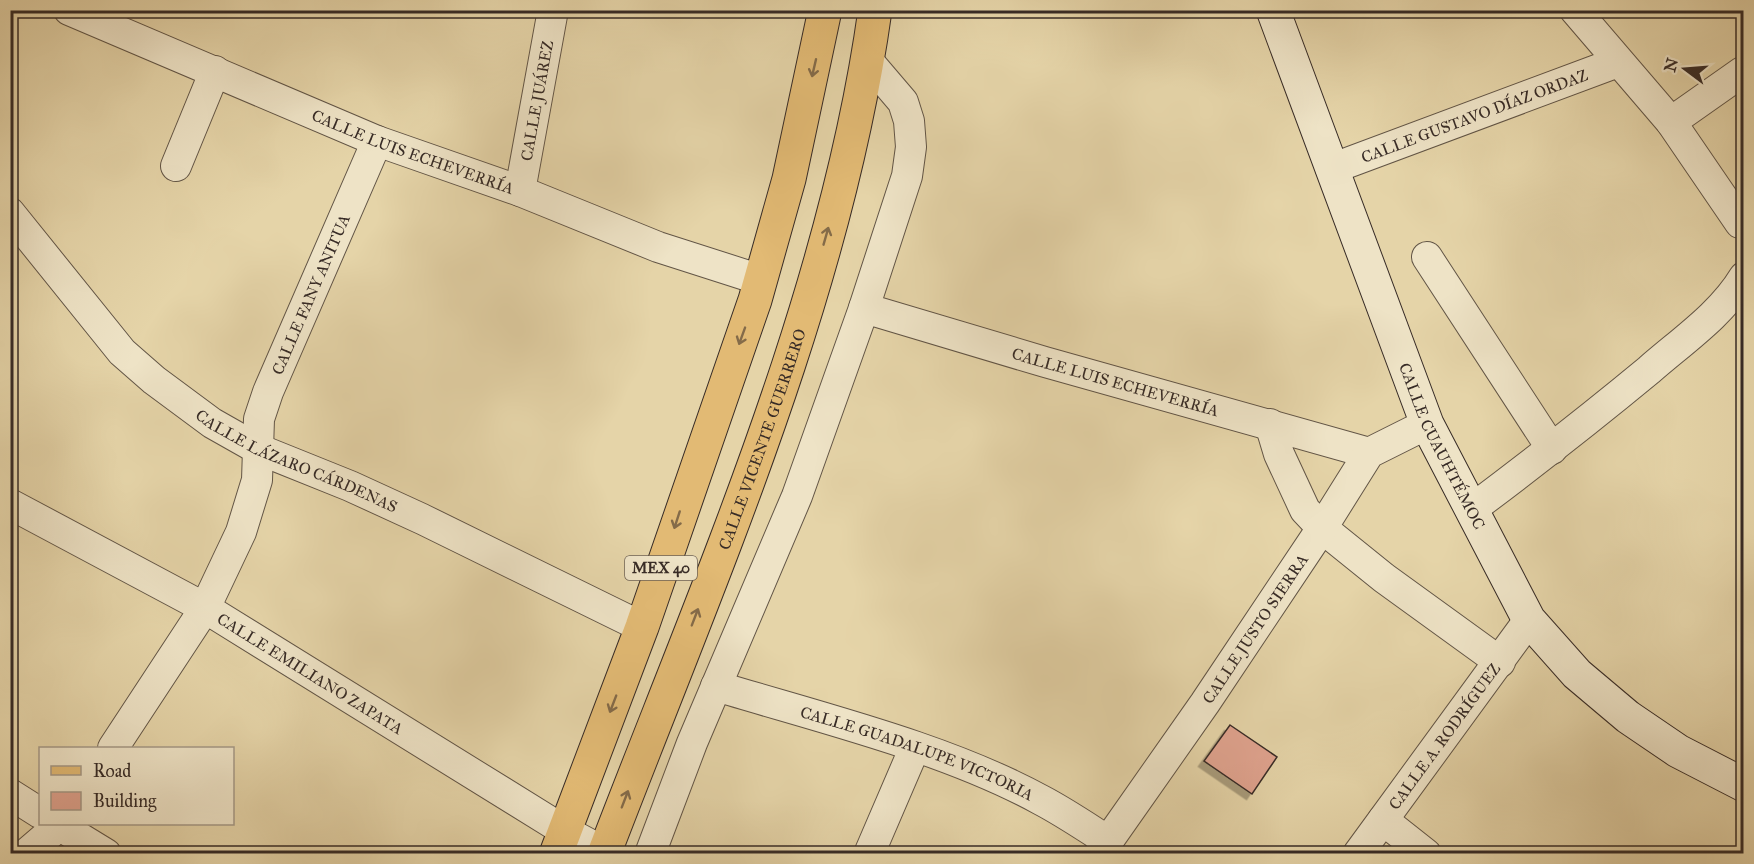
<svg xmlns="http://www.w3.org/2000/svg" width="1754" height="864" viewBox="0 0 1754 864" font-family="'IM FELL Great Primer',serif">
  <defs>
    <filter id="shadow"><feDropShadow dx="-5.5" dy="5.5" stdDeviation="0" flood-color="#0004"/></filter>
  </defs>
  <rect width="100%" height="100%" fill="#e5d4a8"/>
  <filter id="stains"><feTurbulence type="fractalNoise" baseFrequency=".00333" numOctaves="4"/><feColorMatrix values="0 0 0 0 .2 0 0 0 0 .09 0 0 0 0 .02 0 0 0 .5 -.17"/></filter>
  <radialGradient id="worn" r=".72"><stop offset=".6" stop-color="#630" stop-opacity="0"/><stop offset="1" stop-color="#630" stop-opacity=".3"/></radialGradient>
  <path fill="#e0a38f" stroke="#372b26" stroke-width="1.5" filter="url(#shadow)" d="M1230 725 1277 757 1252 794 1204 761Z"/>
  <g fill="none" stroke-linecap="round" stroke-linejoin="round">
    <defs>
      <g id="street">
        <path id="s1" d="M69 10 377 141 520 191 658 247 761 280"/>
        <path d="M1575 10 1671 122 1740 223"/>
        <path d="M1671 122 1742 72"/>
        <path d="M176 166 215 71"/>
        <path id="s2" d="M1331 169 1618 62"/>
        <path id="s3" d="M520 191 553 10"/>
        <path id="s4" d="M10 213 122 352 154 380 212 423 258 449 350 486 422 519 642 627"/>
        <path d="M1427 257 1552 449"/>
        <path id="s5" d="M864 308 1045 362 1369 453"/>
        <path d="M1270 424 1279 454 1305 510 1322 528 1384 578 1500 662"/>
        <path id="s6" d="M10 504 205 608 565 831 604 852"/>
        <path d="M1472 509C1532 464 1591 418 1649 370 1682 341 1721 315 1744 277"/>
        <path id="s7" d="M716 686C821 718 946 748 1041 800 1064 812 1086 827 1108 841"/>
        <path id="s8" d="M113 748 205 608 241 532 257 480 259 419 268 392 377 141"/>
        <path d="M10 794 40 813"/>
        <path d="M1383 820 1426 854"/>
        <path d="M57 824 106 854"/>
        <path d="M26 854 61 824"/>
        <path d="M650 854 692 743 797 496 864 308 907 176 911 147 909 121 903 102 868 61"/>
        <path d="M869 854 915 747"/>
        <path id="s9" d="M1099 854 1205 703 1322 528 1369 453 1427 424"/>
        <path id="s10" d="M1358 854 1529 620"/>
      </g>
      <g id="secondary">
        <path id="s11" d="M1273 10 1427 424 1529 620 1577 674 1628 717 1678 751 1744 785"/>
      </g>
      <g id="primary">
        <path d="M556 854 642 627 755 300 789 179 825 10"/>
        <path id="s12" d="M604 854C708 582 835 299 875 10"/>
      </g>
    </defs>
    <use href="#street" stroke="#625546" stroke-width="32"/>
    <use href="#secondary" stroke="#372b26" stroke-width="35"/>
    <use href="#primary" stroke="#372b26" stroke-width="35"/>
    <use href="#street" stroke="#eee3c6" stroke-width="30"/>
    <use href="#secondary" stroke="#eee3c6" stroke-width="33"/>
    <use href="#primary" stroke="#e2ba74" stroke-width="33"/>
  </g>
  <defs><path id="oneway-shaft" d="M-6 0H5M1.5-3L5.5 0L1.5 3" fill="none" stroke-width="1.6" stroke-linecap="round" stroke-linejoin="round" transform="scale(1.5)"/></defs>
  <g stroke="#846b49">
    <use href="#oneway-shaft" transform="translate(814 68) rotate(103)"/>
    <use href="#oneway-shaft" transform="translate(826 236) rotate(-74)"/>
    <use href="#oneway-shaft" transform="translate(742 336) rotate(110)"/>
    <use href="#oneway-shaft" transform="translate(677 520) rotate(108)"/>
    <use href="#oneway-shaft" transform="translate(695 617) rotate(-69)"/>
    <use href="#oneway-shaft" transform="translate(613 704) rotate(111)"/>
    <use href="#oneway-shaft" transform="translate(625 799) rotate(-69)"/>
  </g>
  <g text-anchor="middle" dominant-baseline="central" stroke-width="4.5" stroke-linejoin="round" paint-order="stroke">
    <rect fill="#eee3c6" stroke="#6e6256" stroke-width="1.5" x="625" y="556" width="72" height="24" rx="4.5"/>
    <g font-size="15" font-weight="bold" fill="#372b26">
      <text x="661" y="568">MEX 40</text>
    </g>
    <g font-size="16" fill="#372b26" stroke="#eee3c6">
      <text stroke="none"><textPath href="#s3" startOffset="92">CALLE JUÁREZ</textPath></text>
      <text stroke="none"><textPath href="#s2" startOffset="153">CALLE GUSTAVO DÍAZ ORDAZ</textPath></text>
      <text stroke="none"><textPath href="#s1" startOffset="372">CALLE LUIS ECHEVERRÍA</textPath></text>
      <text stroke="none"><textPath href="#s8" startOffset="502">CALLE FANY ANITUA</textPath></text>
      <text stroke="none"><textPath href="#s5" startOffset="262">CALLE LUIS ECHEVERRÍA</textPath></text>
      <text stroke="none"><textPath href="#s12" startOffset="444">CALLE VICENTE GUERRERO</textPath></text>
      <text stroke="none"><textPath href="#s11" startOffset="468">CALLE CUAUHTÉMOC</textPath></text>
      <text stroke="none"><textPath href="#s4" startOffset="386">CALLE LÁZARO CÁRDENAS</textPath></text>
      <text stroke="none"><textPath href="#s9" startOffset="274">CALLE JUSTO SIERRA</textPath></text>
      <text stroke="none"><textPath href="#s6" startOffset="345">CALLE EMILIANO ZAPATA</textPath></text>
      <text stroke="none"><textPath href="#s10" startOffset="146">CALLE A. RODRÍGUEZ</textPath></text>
      <text stroke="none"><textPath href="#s7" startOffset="212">CALLE GUADALUPE VICTORIA</textPath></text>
    </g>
  </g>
  <rect width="1754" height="864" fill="none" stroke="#e5d4a8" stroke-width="36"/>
  <rect x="12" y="12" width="1730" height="840" fill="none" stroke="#372b26" stroke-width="3"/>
  <rect x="18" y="18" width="1718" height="828" fill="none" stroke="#372b26" stroke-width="1.5"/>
  <rect x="39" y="747" width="195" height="78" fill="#eee3c6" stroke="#a59986" stroke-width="1.5"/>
  <rect x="51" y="766" width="30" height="9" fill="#e2ba74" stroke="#a59986" stroke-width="1.5"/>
  <text x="93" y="777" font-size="18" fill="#372b26">Road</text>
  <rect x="51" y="792" width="30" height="18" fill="#e0a38f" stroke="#a59986" stroke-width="1.5"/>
  <text x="93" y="807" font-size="18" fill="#372b26">Building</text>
  <g transform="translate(1685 69) rotate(286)" stroke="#eee3c6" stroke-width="4.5" paint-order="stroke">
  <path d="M0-4.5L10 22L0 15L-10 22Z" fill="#372b26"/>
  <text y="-9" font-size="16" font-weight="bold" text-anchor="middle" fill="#372b26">N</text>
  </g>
  <rect width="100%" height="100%" filter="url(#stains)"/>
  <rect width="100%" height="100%" fill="url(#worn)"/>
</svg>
